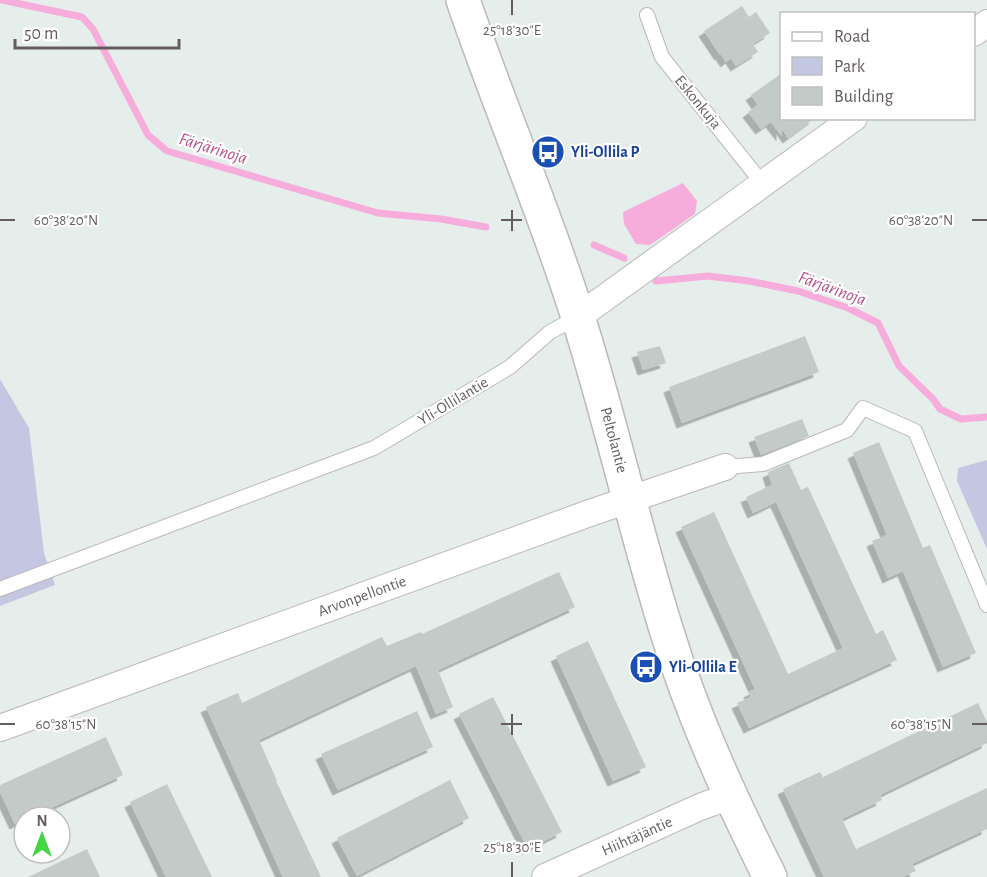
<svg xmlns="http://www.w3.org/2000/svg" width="987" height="877" viewBox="0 0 987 877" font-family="'Alegreya Sans',sans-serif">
  <defs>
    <filter id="shadow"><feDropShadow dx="-5.5" dy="5.5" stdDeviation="0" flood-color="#0004"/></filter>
  </defs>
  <rect width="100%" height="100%" fill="#e5eeeb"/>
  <path fill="#c4c7e2" d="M0 379 29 428 44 553 55 585 0 606Z
    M987 460V549L957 481 958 468Z"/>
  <path fill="#f6addc" d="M683 183 697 201 695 214 650 245 636 244 624 224 623 212Z"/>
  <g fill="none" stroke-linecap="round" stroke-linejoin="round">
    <path stroke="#f6addc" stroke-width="7" d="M2 0 82 17 93 29 148 135 167 151 378 213 441 219 486 227
      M594 245 624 258
      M656 281 708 276 749 281 798 291 848 308 878 323 899 366 933 399 940 409 961 419 987 417"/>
  </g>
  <path fill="#c3cbc8" filter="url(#shadow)" d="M742 6 749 17 756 12 770 33 753 44 758 52 736 66 731 58 726 62 721 54 720 55 704 31Z
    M782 73V118H815L788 138 782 129V136L771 122 761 129 748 112 758 105 751 95Z
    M805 336 819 372 682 423 669 387Z
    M660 346 666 363 643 370 637 352Z
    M802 419 809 436 761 455 754 437Z
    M879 442 923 548 930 545 976 653 943 667 903 571 888 578 872 541 887 535 853 453Z
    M789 463 801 490 808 487 876 634 883 630 897 660 749 728 737 703 751 697 749 692 755 689 681 527 714 512 788 674 843 648 776 502 753 513 746 497 772 485 768 472Z
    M559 572 575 607 438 670 453 707 436 714 416 666 259 740 277 781H276L321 877H283L206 707 238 693 242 703 382 637 387 646 421 632 422 634Z
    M588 641 646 767 613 781 556 656Z
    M493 697 562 832 528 849 459 714Z
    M978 703 987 722V743L880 795 882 800 842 819 856 849 987 788V829L912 864 916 871 902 877H824L783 789 820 772 823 777Z
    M417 711 433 747 338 790 321 754Z
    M106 737 123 775 31 817H24V820L15 824 0 792V785Z
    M450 780 469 818 357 876 337 838Z
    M167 784 212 877H166L130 802Z
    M87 849 100 877H28Z"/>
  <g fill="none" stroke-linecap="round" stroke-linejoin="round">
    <defs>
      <path id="lane" d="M647 15 662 57 762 183
        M725 467 763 464 847 430 863 408 915 431 987 605
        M0 589 374 448 510 367 550 332 578 317"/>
      <path id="street" d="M974 33 987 23
        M578 317 854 118
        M0 728 587 514 725 467
        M545 877 700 807 730 796"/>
      <path id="secondary" d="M463 0C499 106 544 209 578 317 611 421 634 527 667 632 693 717 730 797 770 877"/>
    </defs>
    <use href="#lane" stroke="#bdb7ba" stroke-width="16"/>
    <use href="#street" stroke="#bdb7ba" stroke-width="28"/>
    <use href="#secondary" stroke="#bfb8bb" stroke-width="36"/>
    <use href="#lane" stroke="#fff" stroke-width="14"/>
    <use href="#street" stroke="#fff" stroke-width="26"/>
    <use href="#secondary" stroke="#fff" stroke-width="33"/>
  </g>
  <path fill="none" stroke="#645d60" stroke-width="2" d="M512 0V15M512 210V231M0 220H15M501 220H522M972 220H987M512 714V735M0 724H15M501 724H522M972 724H987M512 862V877"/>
  <defs>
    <symbol id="bus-disc" viewBox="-11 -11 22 22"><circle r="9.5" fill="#1a4fb4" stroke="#fff"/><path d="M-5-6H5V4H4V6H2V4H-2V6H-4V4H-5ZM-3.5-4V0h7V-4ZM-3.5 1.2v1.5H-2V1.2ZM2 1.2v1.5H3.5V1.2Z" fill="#fff"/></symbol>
  </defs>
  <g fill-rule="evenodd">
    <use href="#bus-disc" x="529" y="133" width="38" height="38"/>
    <use href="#bus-disc" x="627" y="648" width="38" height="38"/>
  </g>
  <g text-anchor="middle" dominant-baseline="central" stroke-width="4.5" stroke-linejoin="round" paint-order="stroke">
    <g font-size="16" fill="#645d60" stroke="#fff">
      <text transform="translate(698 102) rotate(51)">Eskonkuja</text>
      <text transform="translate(453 401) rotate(-31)">Yli-Ollilantie</text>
      <text transform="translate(614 440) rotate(75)">Peltolantie</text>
      <text transform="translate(362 596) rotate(-20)">Arvonpellontie</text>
      <text transform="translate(637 836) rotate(-24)">Hiihtäjäntie</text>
    </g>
    <g font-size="16" font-weight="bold" fill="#164399" stroke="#fff" text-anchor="start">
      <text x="571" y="152">Yli-Ollila P</text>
      <text x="669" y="667">Yli-Ollila E</text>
    </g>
    <g font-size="18" font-style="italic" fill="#b7528b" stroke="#fff">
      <text transform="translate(213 149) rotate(17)">Färjärinoja</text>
      <text transform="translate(832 289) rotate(20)">Färjärinoja</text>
    </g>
  </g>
  <g font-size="15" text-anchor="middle" fill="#645d60" stroke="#fff" stroke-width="4.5" stroke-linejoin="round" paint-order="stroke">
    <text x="512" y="35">25°18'30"E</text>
    <text x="66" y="225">60°38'20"N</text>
    <text x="921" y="225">60°38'20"N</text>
    <text x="66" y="729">60°38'15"N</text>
    <text x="921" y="729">60°38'15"N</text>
    <text x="512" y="852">25°18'30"E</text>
  </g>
  <rect x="780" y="12" width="195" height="108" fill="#ffffff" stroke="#c1bebf" stroke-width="1.5"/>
  <rect x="792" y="32" width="30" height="9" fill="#ffffff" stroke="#c1bebf" stroke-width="1.5"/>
  <text x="834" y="42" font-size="18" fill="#645d60">Road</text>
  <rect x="792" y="57" width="30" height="18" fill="#c4c7e2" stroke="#c1bebf" stroke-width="1.5"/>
  <text x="834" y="72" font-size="18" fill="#645d60">Park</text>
  <rect x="792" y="87" width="30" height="18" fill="#c3cbc8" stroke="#c1bebf" stroke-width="1.5"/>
  <text x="834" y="102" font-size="18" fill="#645d60">Building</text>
  <g transform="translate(42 835)"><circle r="28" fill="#ffffff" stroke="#c1bebf" stroke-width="1.5"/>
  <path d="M0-4.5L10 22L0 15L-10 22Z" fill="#42d742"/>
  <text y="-9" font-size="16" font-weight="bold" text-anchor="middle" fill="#645d60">N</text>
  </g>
  <path d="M15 39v9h164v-9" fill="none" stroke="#645d60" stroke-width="3"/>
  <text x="24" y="39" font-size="18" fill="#645d60" stroke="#ffffff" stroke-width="4.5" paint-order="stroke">50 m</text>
</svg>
